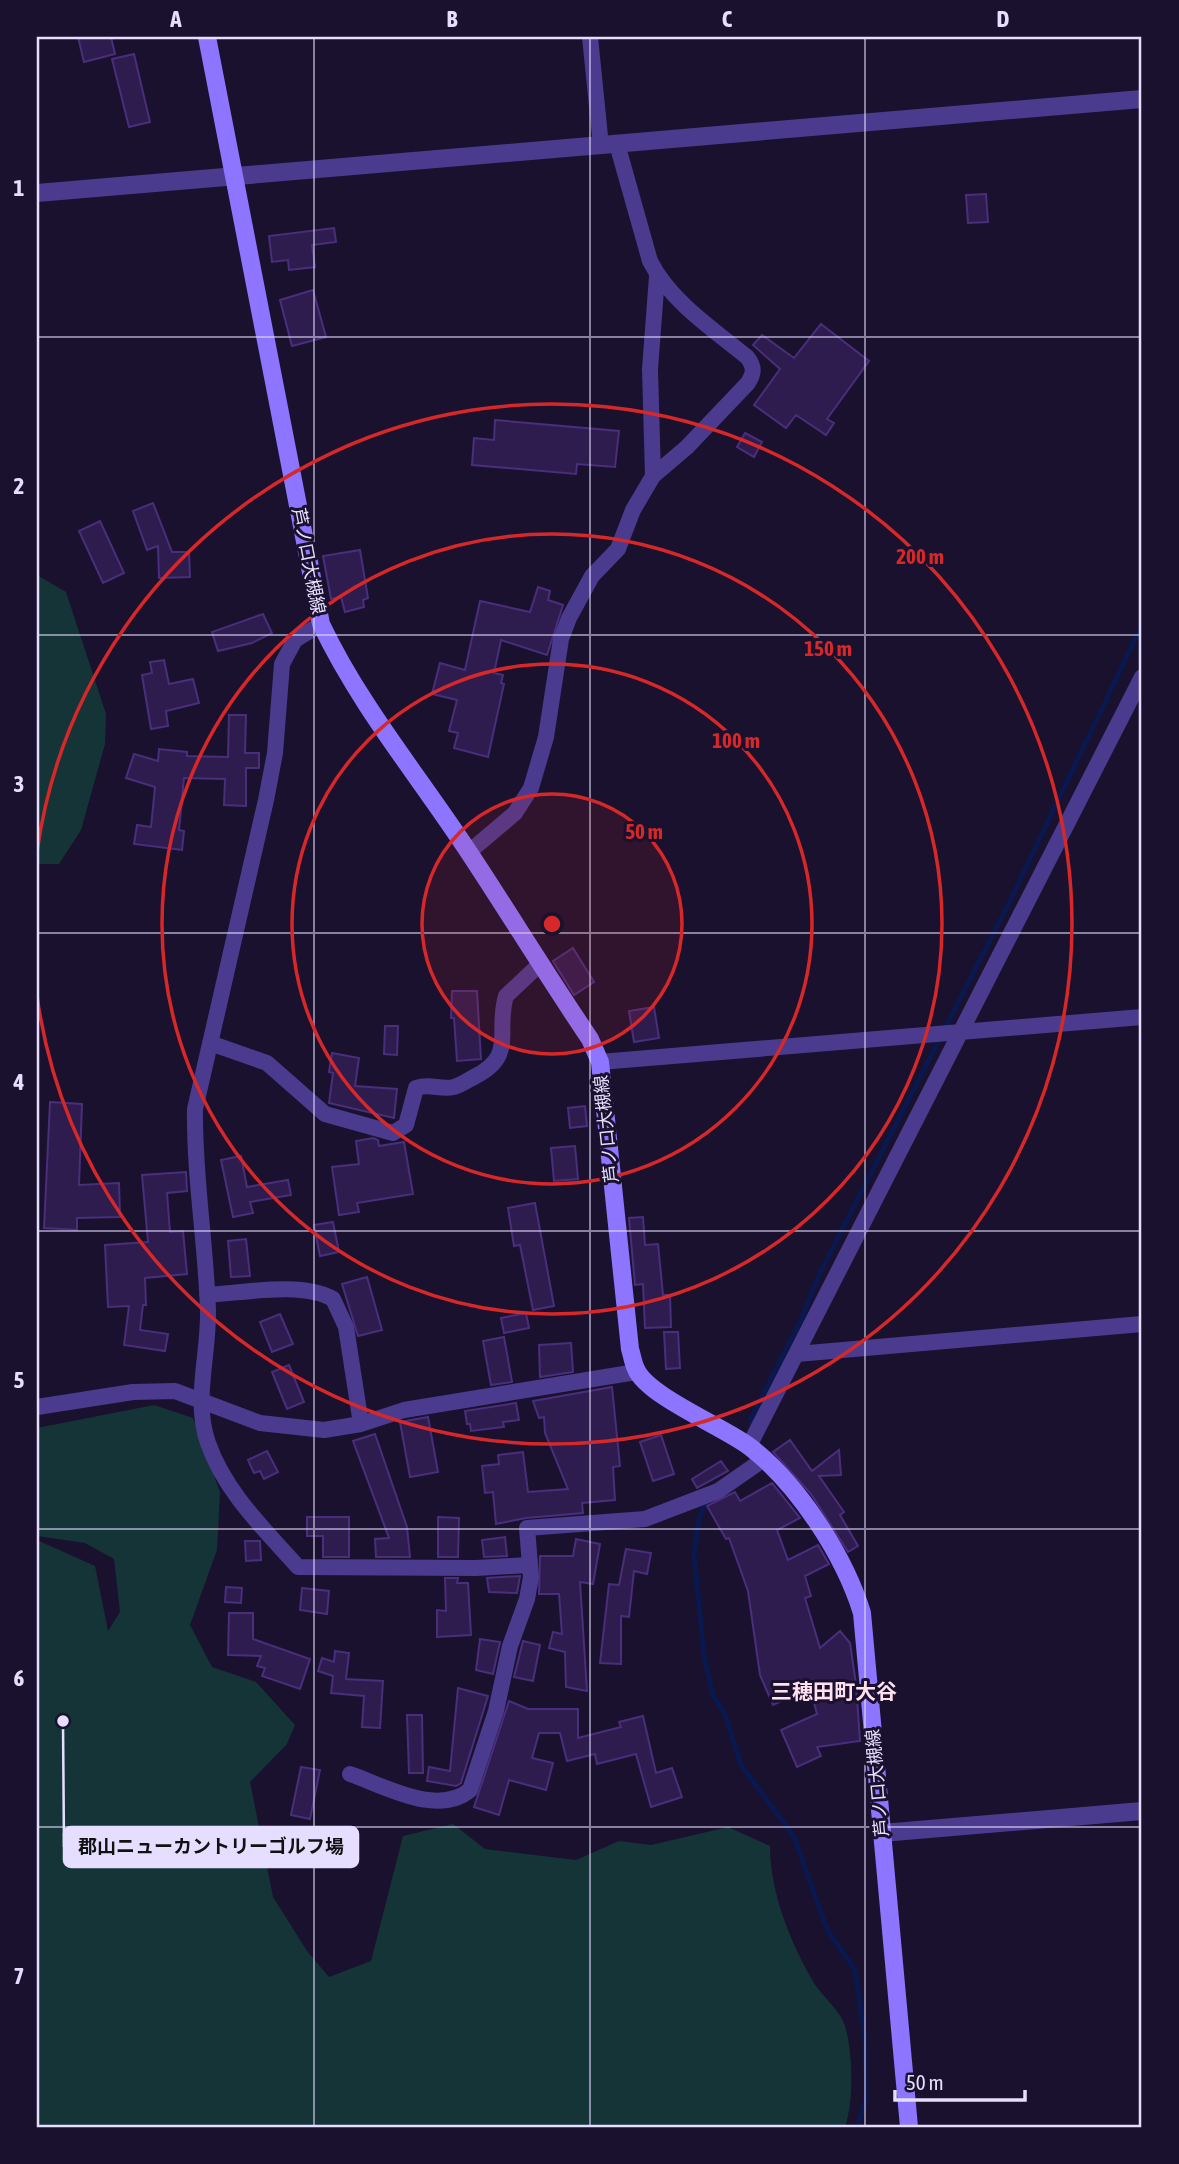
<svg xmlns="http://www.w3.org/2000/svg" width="1179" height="2164" viewBox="0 0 1179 2164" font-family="'Asap Condensed','Noto Sans JP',sans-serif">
  <rect width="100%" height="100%" fill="#1a112e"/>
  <path fill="#143438" d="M37 575 66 592 106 714 105 744 81 830 59 864H37Z
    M154 1405 193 1418 220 1492 217 1550 190 1625 212 1667 256 1682 295 1725 287 1744 250 1782 273 1897 307 1951 329 1977 371 1961 403 1836 453 1824 485 1849 576 1860 619 1841 651 1845 728 1827 770 1846C770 1893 791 1944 814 1983 823 1997 841 2011 845 2026 853 2053 854 2101 845 2127H37V1540L95 1566 108 1631 120 1612 114 1559 85 1543 37 1536V1428Z"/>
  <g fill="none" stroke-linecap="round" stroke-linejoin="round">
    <path stroke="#09184e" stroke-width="5" d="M752 1430 751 1418 801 1320 819 1275 1007 907 1142 625
      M710 1501 705 1504 699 1519 694 1555 704 1656 713 1696 725 1714 741 1765 794 1837 827 1929 855 1970 865 2038 866 2100 857 2127"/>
  </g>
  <path fill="#2e1c4f" stroke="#492e7c" stroke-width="2" d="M78 37H111L115 54 84 62Z
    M134 54 150 122 129 127 112 59Z
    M986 194 988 222 968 223 966 195Z
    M334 228 336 242 312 245 315 267 289 270 288 260 272 262 269 236Z
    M313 290 326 337 292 346 280 300Z
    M821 324 869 361 827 419 834 423 826 435 796 415 786 428 754 405 780 369 753 345 762 335 794 358Z
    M495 420 619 431 615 467 577 464 576 474 472 465 474 438 494 440Z
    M745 433 762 442 754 457 737 447Z
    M153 503 172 552H189L190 577 159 578 158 546 147 550 133 511Z
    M100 521 124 573 103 583 79 531Z
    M360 550 368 598 363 600 364 607 345 612 341 597 331 599 323 556Z
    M538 587 550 591 548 600 563 605 547 655 501 640 494 673 503 675 501 683 504 684 488 757 454 748 458 733 449 731 457 700 432 694 440 663 465 670 480 601 530 612Z
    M263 614 272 633 252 643 218 651 212 632Z
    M164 660 169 684 193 679 199 703 166 711 168 726 151 729 142 675 152 673 150 662Z
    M229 715H246L245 753H259V768H246V806L224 805 225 779 184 778 179 830 184 831 182 850 134 844 137 825 151 827 155 787 126 778 134 754 158 761 159 749 187 752V756L228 757Z
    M573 948 594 982 574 995 553 961Z
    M452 991H477L481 1059 457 1061 454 1018H451Z
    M654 1007 659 1038 634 1042 629 1011Z
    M385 1026H398L397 1055 384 1054Z
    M332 1053 359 1058 355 1086 397 1089 394 1118 329 1103 333 1073 329 1072Z
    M50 1102 82 1104 79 1185 119 1183 120 1217 77 1218V1230L44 1228Z
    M585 1106 587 1126 570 1128 568 1108Z
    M373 1138 378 1140 379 1146 404 1142 413 1194 357 1203 359 1212 339 1215 332 1167 359 1164 356 1141Z
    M575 1146 578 1179 554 1181 551 1148Z
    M241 1156 247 1187 288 1180 291 1195 250 1202 253 1213 233 1217 221 1160Z
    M186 1172 187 1191 167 1193 170 1232 183 1231 187 1274 145 1278 146 1305H143L140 1330 168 1334 165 1351 124 1345 129 1306 108 1307 105 1245 148 1242 142 1175Z
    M535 1203 554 1306 533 1310 520 1245 514 1246 508 1208Z
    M643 1217 645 1245 658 1244 663 1295H670L671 1327 645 1328 643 1284 635 1285 629 1218Z
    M333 1222 339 1252 320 1256 314 1225Z
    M246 1239 250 1276 231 1277 228 1241Z
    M367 1277 382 1330 358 1336 342 1284Z
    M526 1313 529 1328 504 1333 501 1318Z
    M280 1314 293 1344 272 1352 260 1322Z
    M664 1332H678L680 1368 666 1369Z
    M504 1337 512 1382 491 1385 483 1341Z
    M571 1343 573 1372 540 1377 539 1345Z
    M289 1365 304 1402 287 1409 272 1372Z
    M612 1387 620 1466 613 1467 615 1500 582 1503 583 1513 526 1518 496 1524 493 1492 485 1493 482 1466 499 1464 498 1455 523 1452 528 1492 568 1489 545 1433 544 1417 539 1418 533 1401Z
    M516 1403 519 1420 503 1422 504 1427 471 1431 470 1424H467L465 1411Z
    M428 1417 438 1472 410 1477 400 1422Z
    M375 1434 407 1527 410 1557H376L375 1539 389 1538 353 1441Z
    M661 1435 674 1474 653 1481 640 1442Z
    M790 1440 812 1471 839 1450 841 1475 819 1476 844 1512 840 1515 858 1546 848 1552 811 1494 773 1452Z
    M267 1451 278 1472 264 1479 260 1471 254 1473 248 1460Z
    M721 1461 728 1471 697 1488 692 1479Z
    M772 1483 800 1518 777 1530 788 1560 818 1545 829 1564 805 1576 811 1596 805 1598 820 1648 840 1631 850 1643 856 1684 860 1741 817 1747 821 1756 797 1767 781 1730 817 1714 810 1688 773 1705 760 1675 748 1591 729 1538 726 1539 707 1506 735 1492 740 1501Z
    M307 1517H349V1557H323V1536H307Z
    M438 1517 459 1518 458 1557H438Z
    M505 1537 507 1556 484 1557 482 1540Z
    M576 1539 600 1544 593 1584 580 1582 587 1691 566 1687 565 1652 549 1648 553 1632 562 1634 559 1594H539L540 1556H573Z
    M245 1541H260L261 1560 246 1561Z
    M626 1549 651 1553 647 1574 634 1571 629 1617 621 1616V1664L600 1663 609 1584 619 1585Z
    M520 1576 517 1593 489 1592 487 1578Z
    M445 1578H458L457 1583H468L471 1635 437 1637V1610L446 1611Z
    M226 1587 242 1588 241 1603 225 1602Z
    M302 1588 329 1591 327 1614 300 1610Z
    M229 1613H253V1639L310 1659 300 1689 262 1676 265 1668 257 1666 261 1656 228 1655Z
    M480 1639 500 1642 493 1674 476 1670Z
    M523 1641 540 1645 533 1681 514 1677Z
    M335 1651 349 1653 346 1679 383 1681 380 1728 362 1727 364 1696 331 1693 333 1676 318 1671 322 1658 334 1662Z
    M458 1688 488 1696 461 1783 456 1786 427 1781 429 1767 450 1771Z
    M509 1701 528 1709H578V1738L621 1727 619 1722 643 1716 656 1773 672 1768 682 1797 651 1807 636 1754 597 1764 595 1754 567 1761 560 1733H539L532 1758 553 1763 546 1790 509 1780 499 1815 474 1807Z
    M407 1715H422L423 1773H409Z
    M301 1767 320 1770 310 1819 291 1815Z"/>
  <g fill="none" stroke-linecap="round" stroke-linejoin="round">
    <path stroke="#4a3b8e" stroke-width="16" d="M590 37 601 146
      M653 476 650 369 657 276
      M321 624 295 640 282 664 275 753 266 800 195 1109C194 1177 206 1243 208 1311 209 1354 193 1401 208 1443 225 1492 265 1530 298 1567L476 1568 528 1565
      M469 852 515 813 531 788 546 737 561 639 569 618 592 576 618 549 633 510 653 476 687 447 748 383C754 373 755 367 747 357 713 329 670 301 650 261L617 144
      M210 1043 267 1063 325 1114 393 1133 406 1125 416 1088C430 1083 440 1090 454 1087 461 1085 468 1080 474 1077 517 1056 495 1032 506 996L540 964
      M600 1062 1142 1017
      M207 1295C243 1293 302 1281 333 1299L346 1327 361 1424
      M797 1354 1142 1324
      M37 1407 133 1392 175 1391 260 1423 324 1430 361 1424 404 1410 636 1372
      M749 1446 1142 677
      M350 1774C385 1786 437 1817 470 1790L496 1711 510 1646 527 1599 531 1577 527 1528 645 1519 718 1491 764 1459"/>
    <path stroke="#4a3b8e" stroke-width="18" d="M37 193 1142 99
      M882 1833 1142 1811"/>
    <path stroke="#8d75ff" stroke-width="18" d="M207 37 321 624C360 706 418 775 468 851 509 913 548 977 590 1039L600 1062 630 1349C632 1355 633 1363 636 1369 647 1396 724 1427 750 1447 798 1484 844 1555 862 1613L909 2127"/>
  </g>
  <path fill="none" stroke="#e6deff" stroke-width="2" stroke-opacity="0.55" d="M314 37V2127M590 37V2127M865 37V2127M37 337H1142M37 635H1142M37 933H1142M37 1231H1142M37 1529H1142M37 1827H1142"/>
  <circle cx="552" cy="924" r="130" fill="#d62828" fill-opacity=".12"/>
  <g fill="none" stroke="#d62828" stroke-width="3.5">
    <circle cx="552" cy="924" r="130"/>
    <circle cx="552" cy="924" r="260"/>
    <circle cx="552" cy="924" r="390"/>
    <path d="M37 852A520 520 0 1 1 37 996"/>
  </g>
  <g text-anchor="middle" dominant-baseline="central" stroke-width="6" stroke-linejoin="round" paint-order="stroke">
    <g font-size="18" fill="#e6deff" stroke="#1a112e">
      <text transform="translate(309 561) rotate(79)">芦ノ口大槻線</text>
      <text transform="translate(606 1129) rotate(-96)">芦ノ口大槻線</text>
      <text transform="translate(877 1783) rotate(-95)">芦ノ口大槻線</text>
    </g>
    <g font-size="21" font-weight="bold" fill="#ffe0ef" stroke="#1a112e">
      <text x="834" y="1691">三穂田町大谷</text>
    </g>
  </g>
  <circle cx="552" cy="924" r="10" fill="#d62828" stroke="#1a112e" stroke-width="3.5"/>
  <g font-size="21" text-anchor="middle" font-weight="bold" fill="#d62828" stroke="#1a112e" stroke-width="6" stroke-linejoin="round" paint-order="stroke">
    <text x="920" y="564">200 m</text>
    <text x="828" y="656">150 m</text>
    <text x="736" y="748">100 m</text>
    <text x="644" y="839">50 m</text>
  </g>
  <path fill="none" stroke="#e6deff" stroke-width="2.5" d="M63 1721L64 1847"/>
  <circle fill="#e6deff" stroke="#1a112e" stroke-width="2.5" cx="63" cy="1721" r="7"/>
  <rect fill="#e6deff" stroke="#e6deff" stroke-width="2.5" x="64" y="1827" width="294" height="40" rx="7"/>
  <g font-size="19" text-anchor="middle" font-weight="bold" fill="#111">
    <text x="211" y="1853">郡山ニューカントリーゴルフ場</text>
  </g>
  <rect width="1179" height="2164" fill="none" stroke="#1a112e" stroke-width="77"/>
  <path d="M895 2090v10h130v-10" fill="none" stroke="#e6deff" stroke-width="3.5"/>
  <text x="906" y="2090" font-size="21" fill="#e6deff" stroke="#1a112e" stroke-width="5" paint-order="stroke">50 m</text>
  <rect x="38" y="38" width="1102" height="2088" fill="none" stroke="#e6deff" stroke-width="2.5"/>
  <g font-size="23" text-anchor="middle" font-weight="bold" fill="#e6deff">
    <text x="176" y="27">A</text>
    <text x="452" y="27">B</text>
    <text x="727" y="27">C</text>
    <text x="1003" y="27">D</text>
    <text x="19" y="196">1</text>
    <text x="19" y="494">2</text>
    <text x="19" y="792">3</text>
    <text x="19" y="1090">4</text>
    <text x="19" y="1388">5</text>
    <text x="19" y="1686">6</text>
    <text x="19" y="1984">7</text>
  </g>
</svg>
